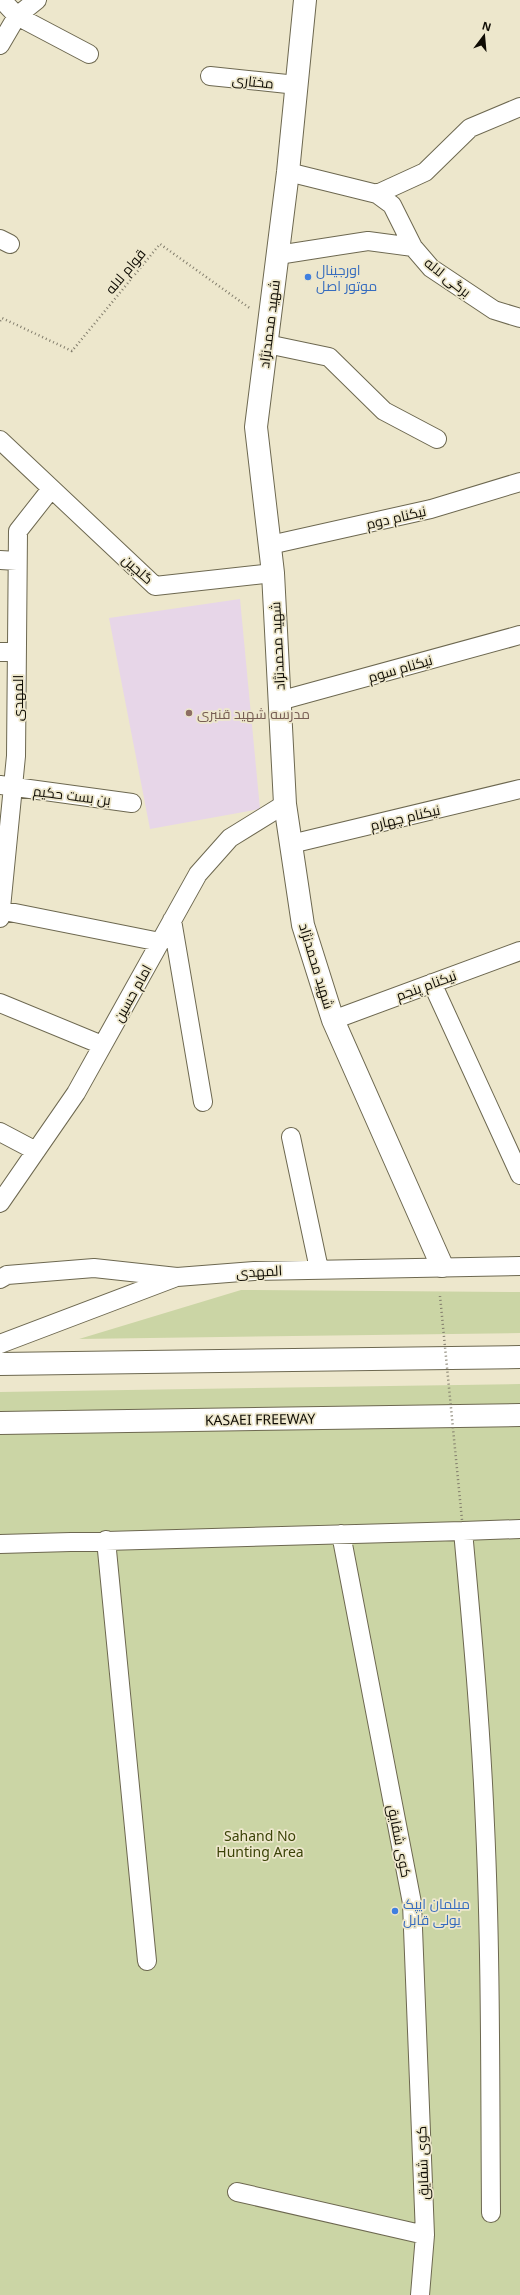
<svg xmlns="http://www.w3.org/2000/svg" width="520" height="2295" viewBox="0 0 520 2295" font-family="'Noto Sans',Cairo,sans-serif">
  <rect width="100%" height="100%" fill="#ede7cc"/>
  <path fill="#e7d6e8" d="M240 599 260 809 150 829 109 618Z"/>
  <path fill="#cbd5a5" d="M241 1290 520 1292V1333L79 1339Z
    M520 1384V2295H0V1392Z"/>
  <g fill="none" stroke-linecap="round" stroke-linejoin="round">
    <defs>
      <path id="minor" d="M2 0 17 16 37 0
        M0 45 17 16 89 54
        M210 76 297 85
        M288 172 377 194 392 205 413 247 431 268 494 310 520 318
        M377 194 425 172 470 128 520 107
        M0 239 10 244
        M278 255 368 241 413 247
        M267 344 329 357 384 411 437 439
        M0 440 155 586 273 573
        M270 545 431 509 520 482
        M0 560 17 561
        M0 652H17
        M279 701 520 635
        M0 785 132 803
        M291 844 520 789
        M0 910 160 942
        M0 918 16 756 18 531 51 489
        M172 920 203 1102
        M432 983 520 1175
        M0 1003 102 1045
        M333 1020 520 951
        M0 1132 36 1151
        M291 1137 319 1269
        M0 1203 76 1093 198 874 230 838 285 804
        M0 1279 7 1275 94 1268 177 1277 254 1271 520 1266
        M0 1344 174 1278
        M341 1534 412 1903 425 2235 420 2295
        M106 1540 147 1961
        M0 1544 463 1531
        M237 2192 425 2235
        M491 2213C490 2084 491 1954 485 1825 481 1727 472 1629 463 1531L520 1529"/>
      <path id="major" d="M305 0 288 172 256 427 273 573 285 804 303 925 333 1020 442 1266"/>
      <path id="highway" d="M0 1364 520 1357
        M0 1423 520 1415"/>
    </defs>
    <use href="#minor" stroke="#6d6850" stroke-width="20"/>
    <use href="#major" stroke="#6d6850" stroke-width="24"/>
    <use href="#highway" stroke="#6d6850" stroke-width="24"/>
    <path stroke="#827d6c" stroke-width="2.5" stroke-dasharray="1 3" stroke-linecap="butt" d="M0 321 2 318 72 351 160 244 251 309"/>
    <use href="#minor" stroke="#fff" stroke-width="18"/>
    <use href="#major" stroke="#fff" stroke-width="22"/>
    <use href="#highway" stroke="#fff" stroke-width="22"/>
    <path stroke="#827d6c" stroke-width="2.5" stroke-dasharray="1 3" stroke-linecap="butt" d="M440 1296 462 1520"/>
  </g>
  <g fill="#3f7fe0" stroke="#ede7cc" stroke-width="1.5">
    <circle cx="308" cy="277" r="4"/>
    <circle cx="395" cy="1911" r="4"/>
  </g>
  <circle fill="#8d6e63" stroke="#ede7cc" stroke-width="1.5" cx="189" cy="713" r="4"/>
  <g text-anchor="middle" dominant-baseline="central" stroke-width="3.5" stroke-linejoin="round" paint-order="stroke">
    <g font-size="14" fill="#0f0c04" stroke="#ede7cc">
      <text transform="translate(253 81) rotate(6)">مختاری</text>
      <text transform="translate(125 271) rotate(-50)">قوام لاله</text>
      <text transform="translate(448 277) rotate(38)">برگی لاله</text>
      <text transform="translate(269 324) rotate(-83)">شهید محمدنژاد</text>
      <text transform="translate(396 517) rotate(-13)">نیکنام دوم</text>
      <text transform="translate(138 569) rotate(42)">گلچین</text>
      <text transform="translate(277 646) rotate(-93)">شهید محمدنژاد</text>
      <text transform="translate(400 668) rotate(-16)">نیکنام سوم</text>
      <text transform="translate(17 698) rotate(-90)">المهدی</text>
      <text transform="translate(72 795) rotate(7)">بن بست حکیم</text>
      <text transform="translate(405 817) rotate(-13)">نیکنام چهارم</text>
      <text transform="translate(317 966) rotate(73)">شهید محمدنژاد</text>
      <text transform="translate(426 985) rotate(-20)">نیکنام پنجم</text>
      <text transform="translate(132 993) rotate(-61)">امام حسین</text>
      <text transform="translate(259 1271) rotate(-3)">المهدی</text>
      <text transform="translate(260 1419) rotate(-1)">KASAEI FREEWAY</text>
      <text transform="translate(400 1841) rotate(79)">کوی شقایق</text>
      <text transform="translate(422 2163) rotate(-92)">کوی شقایق</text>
    </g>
    <g font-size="14" fill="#366cbe" stroke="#ede7cc" text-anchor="start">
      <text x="316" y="269">اورجینال<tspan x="316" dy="16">موتور اصل</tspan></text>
      <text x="403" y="1903">مبلمان ایپک<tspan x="403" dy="16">یولی قابل</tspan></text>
    </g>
    <g font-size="14" fill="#785e54" stroke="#ede7cc" text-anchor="start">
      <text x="197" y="713">مدرسه شهید قنبری</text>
    </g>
    <g font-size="14" fill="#3b4307" stroke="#ede7cc">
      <text x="260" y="1835">Sahand No<tspan x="260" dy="16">Hunting Area</tspan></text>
    </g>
  </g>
  <g transform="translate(484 36) rotate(16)" stroke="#ede7cc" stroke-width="3" paint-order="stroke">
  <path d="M0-3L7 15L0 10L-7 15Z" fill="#0f0c04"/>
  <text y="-6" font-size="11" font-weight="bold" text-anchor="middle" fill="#0f0c04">N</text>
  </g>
</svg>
